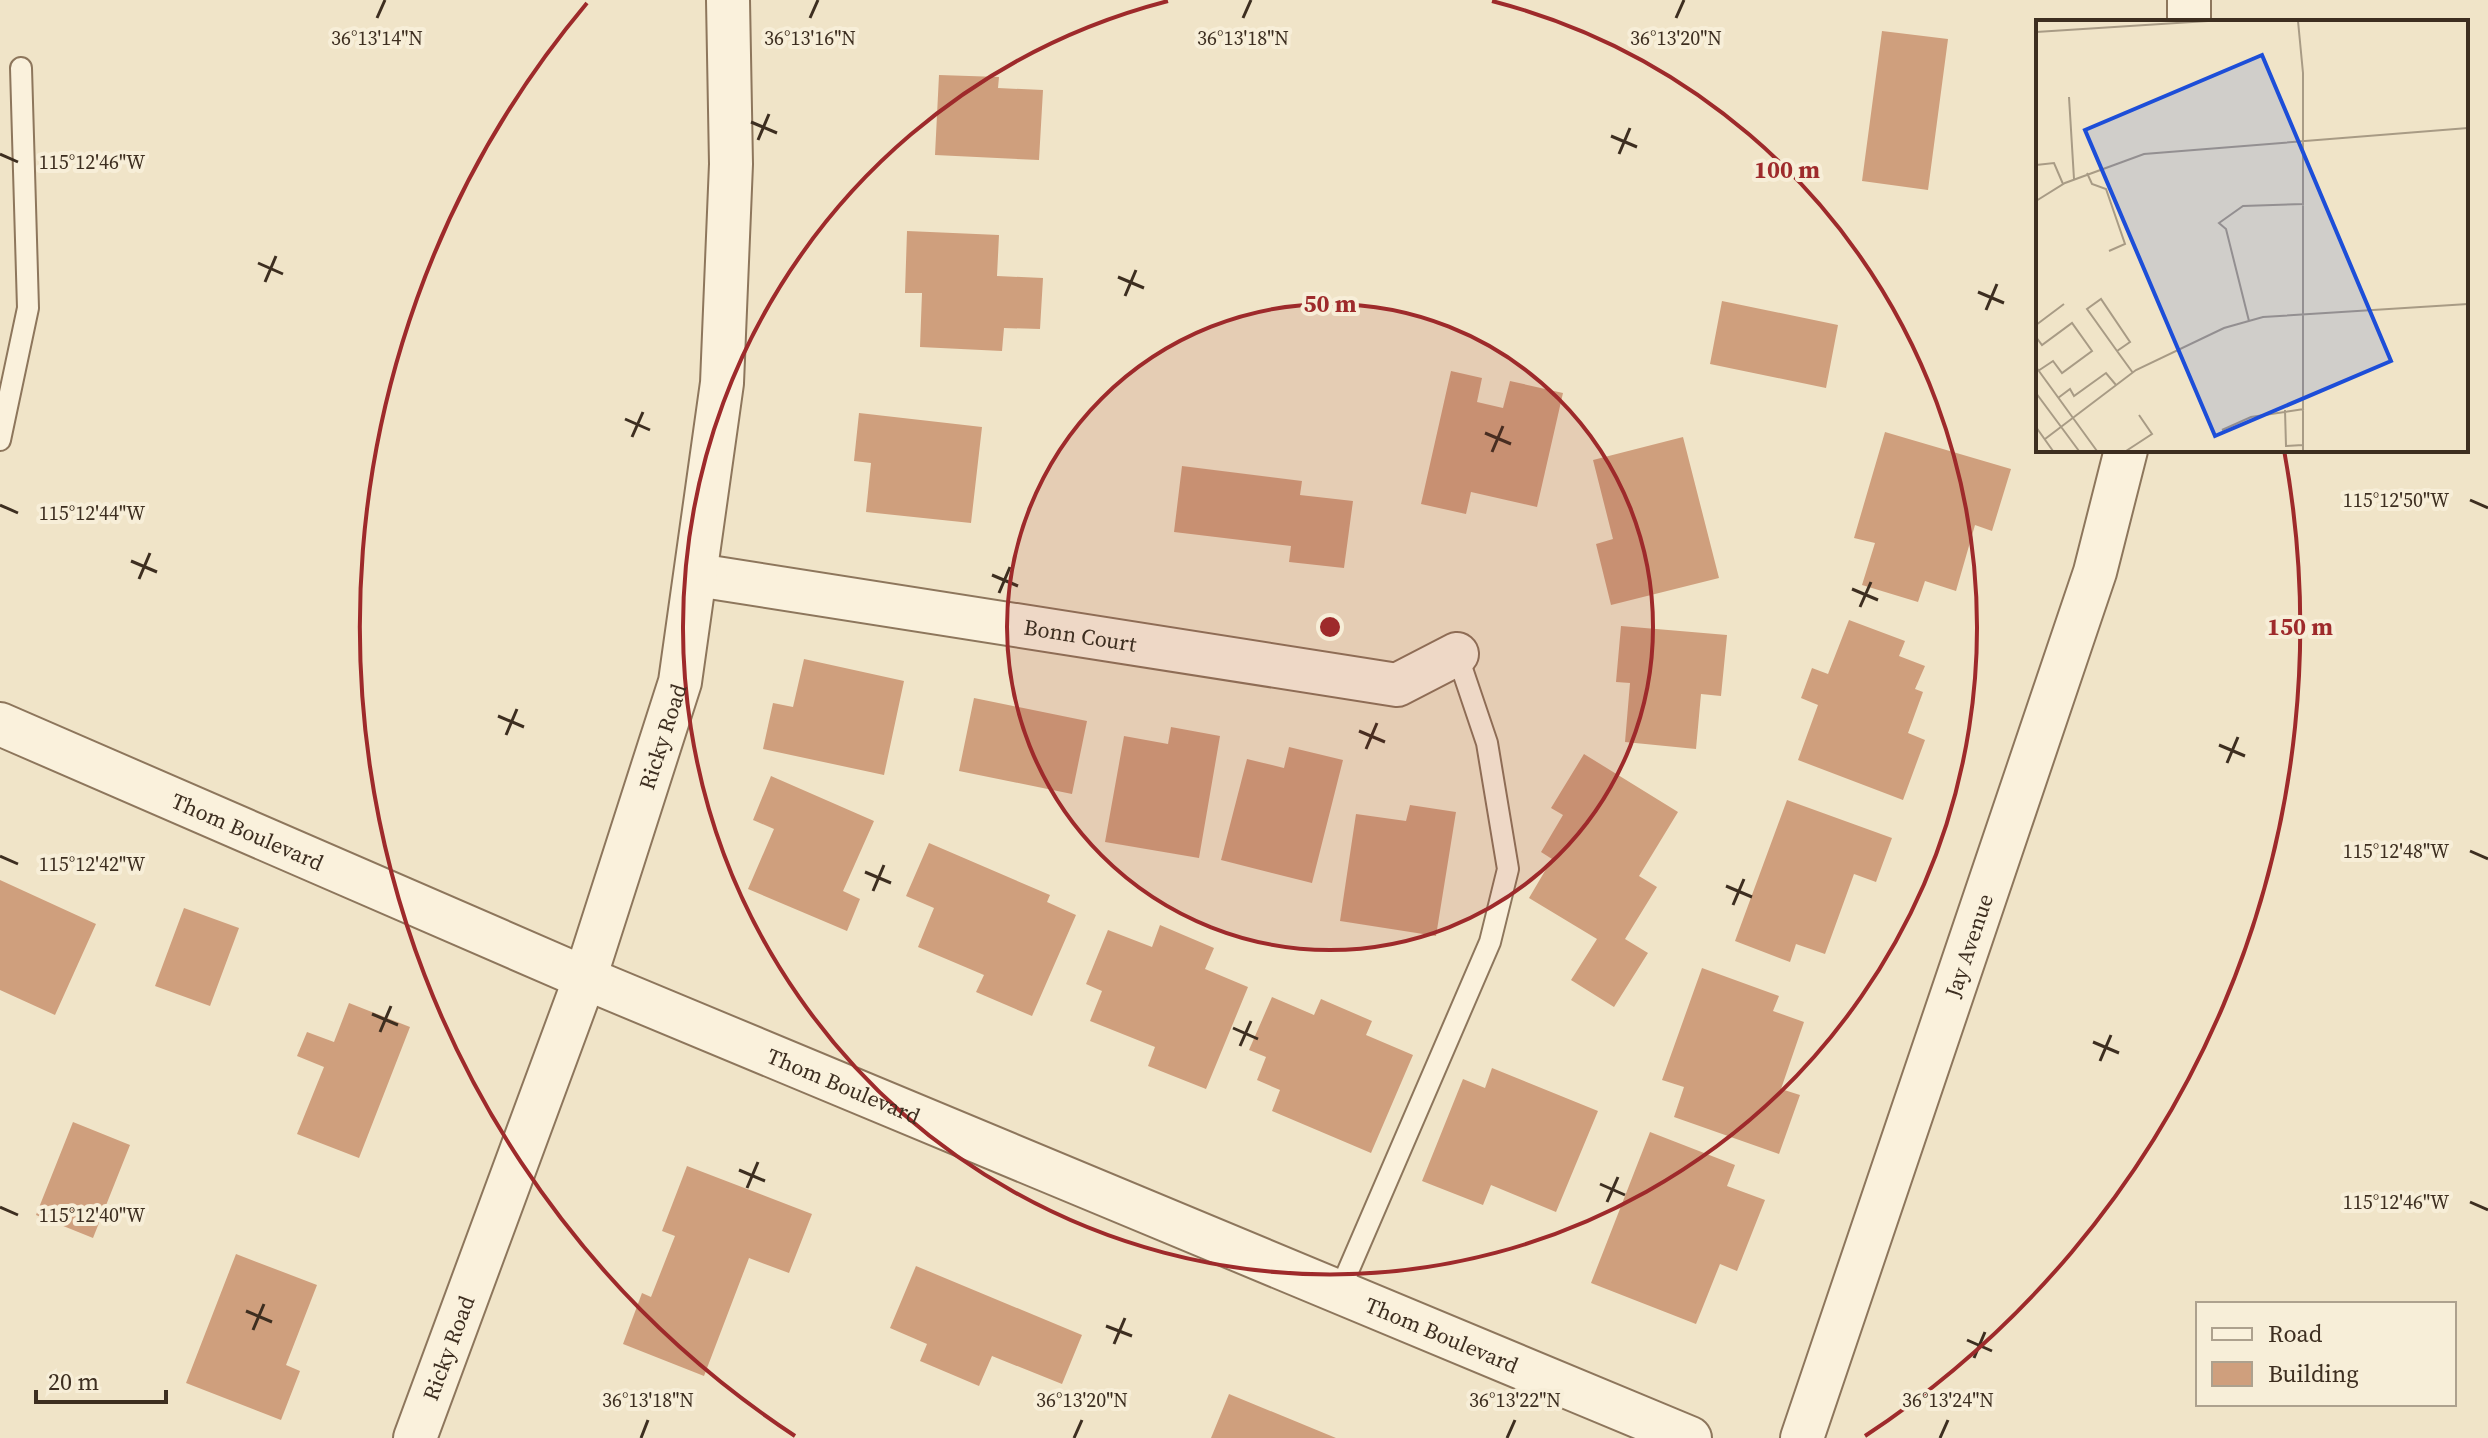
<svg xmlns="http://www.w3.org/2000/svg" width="2488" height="1438" viewBox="0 0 2488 1438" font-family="'Source Serif 4',serif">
  <rect width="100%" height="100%" fill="#f0e4c8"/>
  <path fill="#cf9f7d" d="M1882 31 1948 39 1928 190 1862 181Z
    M939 75 999 77 998 88 1043 90 1039 160 935 155Z
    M907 231 999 235 997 276 1043 278 1040 329 1004 328 1002 351 920 347 922 293H905Z
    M1722 301 1838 325 1826 388 1710 364Z
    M1451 371 1482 378 1477 402 1503 408 1510 381 1563 393 1537 507 1471 492 1466 514 1421 504Z
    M859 413 982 427 971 523 866 512 871 463 854 461Z
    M1885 432 2011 469 1992 531 1975 525 1956 591 1925 581 1918 602 1862 585 1875 543 1854 538Z
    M1683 437 1719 578 1611 605 1596 544 1613 539 1593 460Z
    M1182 466 1302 481 1300 495 1353 501 1344 568 1289 562 1291 546 1174 532Z
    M1849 620 1905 641 1899 656 1925 666 1915 689 1923 692 1908 733 1925 740 1903 800 1798 760 1818 705 1801 698 1812 668 1828 674Z
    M1621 626 1727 635 1721 696 1701 694 1696 749 1625 742 1630 683 1616 682Z
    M804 659 904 681 884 775 763 749 773 703 793 707Z
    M974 698 1087 721 1072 794 959 771Z
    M1171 727 1220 736 1199 858 1105 842 1124 736 1168 744Z
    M1289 747 1343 760 1312 883 1221 860 1247 759 1284 768Z
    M1584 754 1678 812 1639 876 1657 887 1625 939 1648 953 1614 1007 1571 980 1597 939 1529 898 1552 859 1541 852 1563 815 1551 808Z
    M771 776 874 821 843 891 860 899 847 931 748 889 774 829 753 820Z
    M1787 800 1892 838 1876 882 1854 874 1825 954 1796 944 1790 962 1735 941Z
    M1410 805 1456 812 1436 936 1340 921 1356 814 1406 821Z
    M929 843 1050 895 1047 902 1076 915 1032 1016 976 992 984 975 918 947 934 908 906 896Z
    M0 880 96 924 55 1015 0 990Z
    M184 908 239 928 210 1006 155 986Z
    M1160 925 1214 948 1205 969 1248 987 1206 1089 1148 1066 1155 1047 1090 1021 1102 991 1086 984 1108 930 1152 947Z
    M1702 968 1779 996 1773 1011 1804 1022 1781 1089 1800 1095 1779 1154 1674 1117 1684 1087 1662 1080Z
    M1272 997 1314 1015 1321 999 1372 1021 1366 1035 1413 1055 1371 1153 1272 1111 1280 1090 1257 1080 1266 1057 1249 1050Z
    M349 1003 410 1027 359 1158 297 1134 324 1067 297 1056 307 1032 334 1042Z
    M1492 1068 1598 1111 1556 1212 1491 1185 1483 1205 1422 1181 1463 1079 1485 1088Z
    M73 1122 130 1145 93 1238 36 1215Z
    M1650 1132 1735 1165 1727 1186 1765 1200 1737 1271 1720 1264 1696 1324 1591 1283Z
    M687 1166 812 1214 789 1273 749 1258 704 1376 623 1344 642 1293 651 1297 675 1236 662 1231Z
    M236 1254 317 1285 286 1365 300 1371 281 1420 186 1383Z
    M916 1266 1082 1335 1062 1384 992 1356 979 1386 920 1361 927 1344 890 1328Z
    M1229 1394 1336 1438H1211Z"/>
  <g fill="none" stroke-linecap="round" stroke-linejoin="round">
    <defs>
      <path id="service" d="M0 440 28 308 21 68
        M1339 1292 1490 942 1508 869 1487 743 1457 654"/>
      <g id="minor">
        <path d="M2189 22V0"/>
        <path id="s1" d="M697 575 1397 685 1457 654"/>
        <path id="s2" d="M0 724 585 978 1690 1438"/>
        <path id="s3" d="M415 1438 585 978 680 682 722 383 731 164 728 0"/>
        <path id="s4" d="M1802 1438 2095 572 2126 450"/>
      </g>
    </defs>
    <use href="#service" stroke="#8d765c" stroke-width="24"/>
    <use href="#minor" stroke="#8d765c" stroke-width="46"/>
    <use href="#service" stroke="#faf1dc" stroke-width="20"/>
    <use href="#minor" stroke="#faf1dc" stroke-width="42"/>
  </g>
  <path fill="none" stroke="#3d2e20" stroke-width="3" d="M377 18 385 0M810 18 818 0M1243 18 1251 0M1676 18 1684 0M751 122 777 133M1611 136 1637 147M758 140 769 114M0 154 18 162M1619 154 1630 128M258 263 283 274M1118 277 1144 288M265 282 276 256M1978 292 2004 303M1125 296 1136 270M1986 310 1997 284M625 419 650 430M1485 433 1511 444M632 437 643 412M1492 452 1503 426M2470 500 2488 508M0 505 18 513M131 561 157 572M992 575 1018 586M139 579 150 553M1852 589 1878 600M999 593 1010 567M1860 607 1871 582M498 716 524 727M1359 731 1385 742M506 735 517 709M2219 745 2245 756M1366 749 1377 723M2227 763 2238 737M2470 851 2488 859M0 856 18 864M865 872 891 883M1726 886 1752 897M873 891 884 865M1733 905 1744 879M372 1014 398 1025M1233 1028 1258 1039M380 1032 391 1006M2093 1042 2119 1053M1240 1046 1251 1021M2100 1061 2111 1035M739 1170 765 1181M1600 1184 1625 1195M747 1188 758 1162M1607 1202 1618 1177M2470 1202 2488 1210M0 1207 18 1215M246 1311 272 1322M1106 1326 1132 1336M253 1330 264 1304M1967 1340 1992 1351M1114 1344 1125 1318M1974 1358 1985 1332M641 1438 648 1420M1074 1438 1082 1420M1507 1438 1515 1420M1940 1438 1948 1420"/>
  <circle cx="1330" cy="627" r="323" fill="#9e2a2b" fill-opacity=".12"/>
  <g fill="none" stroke="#9e2a2b" stroke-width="4">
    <circle cx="1330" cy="627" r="323"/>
    <path d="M1492 1A647 647 0 1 1 1168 1"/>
    <path d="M795 1436A970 970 0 0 1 587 3M2284 450A970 970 0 0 1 1865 1436"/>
  </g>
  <g text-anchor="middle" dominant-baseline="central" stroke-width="8" stroke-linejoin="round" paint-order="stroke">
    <g font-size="22" fill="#3d2e20" stroke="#f7eed8">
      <text stroke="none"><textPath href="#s1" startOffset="388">Bonn Court</textPath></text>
      <text stroke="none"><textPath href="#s3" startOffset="744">Ricky Road</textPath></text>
      <text stroke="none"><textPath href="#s2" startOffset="270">Thom Boulevard</textPath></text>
      <text stroke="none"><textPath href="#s4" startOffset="520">Jay Avenue</textPath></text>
      <text stroke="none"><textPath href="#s2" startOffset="918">Thom Boulevard</textPath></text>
      <text stroke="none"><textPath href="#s2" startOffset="1566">Thom Boulevard</textPath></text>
      <text stroke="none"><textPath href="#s3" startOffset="96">Ricky Road</textPath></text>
    </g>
  </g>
  <g transform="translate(2036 20)">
    <rect width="432" height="432" fill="#f0e4c8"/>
    <path fill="none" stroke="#a89b85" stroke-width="2" d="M262 1 267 53V431M0 12 172 1M33 77 38 159M0 145 18 143 27 164M51 153 56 164 70 169 89 224 73 231M0 181 29 163 108 134 432 108M213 301 190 209 183 203 207 186 268 184M0 305 28 284M0 317 6 325 36 303 56 331 26 353 17 341 2 351M81 331 94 322 65 279 51 289 81 331 97 353M0 347 61 431M0 373 43 431M22 378 34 369 38 376 70 353 80 365M249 390 250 426 267 425M0 407 17 431M186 410 215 397 268 389M9 419 100 350 188 308 227 297 432 284M90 431 116 414 103 395"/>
    <path fill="#1d4ed8" fill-opacity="0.15" stroke="#1d4ed8" stroke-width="4" d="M226 35 355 341 179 416 49 110Z"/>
    <rect width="432" height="432" fill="none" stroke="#3d2e20" stroke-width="4"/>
  </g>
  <g font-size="20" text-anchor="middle" fill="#3d2e20" stroke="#f7eed8" stroke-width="8" stroke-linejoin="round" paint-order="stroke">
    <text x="377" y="45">36°13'14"N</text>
    <text x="810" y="45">36°13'16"N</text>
    <text x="1243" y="45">36°13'18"N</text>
    <text x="1676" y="45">36°13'20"N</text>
    <text x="92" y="169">115°12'46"W</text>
    <text x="2396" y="507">115°12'50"W</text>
    <text x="92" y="520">115°12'44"W</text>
    <text x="2396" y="858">115°12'48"W</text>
    <text x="92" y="871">115°12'42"W</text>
    <text x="2396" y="1209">115°12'46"W</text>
    <text x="92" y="1222">115°12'40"W</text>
    <text x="648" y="1407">36°13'18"N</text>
    <text x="1082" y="1407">36°13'20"N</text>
    <text x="1515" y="1407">36°13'22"N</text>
    <text x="1948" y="1407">36°13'24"N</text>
  </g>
  <circle cx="1330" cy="627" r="12" fill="#9e2a2b" stroke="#f7eed8" stroke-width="4"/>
  <g font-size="24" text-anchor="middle" font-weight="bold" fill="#9e2a2b" stroke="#f7eed8" stroke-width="8" stroke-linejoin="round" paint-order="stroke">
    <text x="1787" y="178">100 m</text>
    <text x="1330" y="312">50 m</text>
    <text x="2300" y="635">150 m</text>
  </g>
  <rect x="2196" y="1302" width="260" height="104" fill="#f7eed8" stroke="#ada18e" stroke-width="2"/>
  <rect x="2212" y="1328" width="40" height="12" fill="#faf1dc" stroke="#ada18e" stroke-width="2"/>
  <text x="2268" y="1342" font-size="24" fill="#3d2e20">Road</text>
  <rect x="2212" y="1362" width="40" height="24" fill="#cf9f7d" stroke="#ada18e" stroke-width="2"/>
  <text x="2268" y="1382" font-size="24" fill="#3d2e20">Building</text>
  <path d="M36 1390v12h130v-12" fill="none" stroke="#3d2e20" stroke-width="4"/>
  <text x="48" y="1390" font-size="24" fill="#3d2e20" stroke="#f7eed8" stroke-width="6" paint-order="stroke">20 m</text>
</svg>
